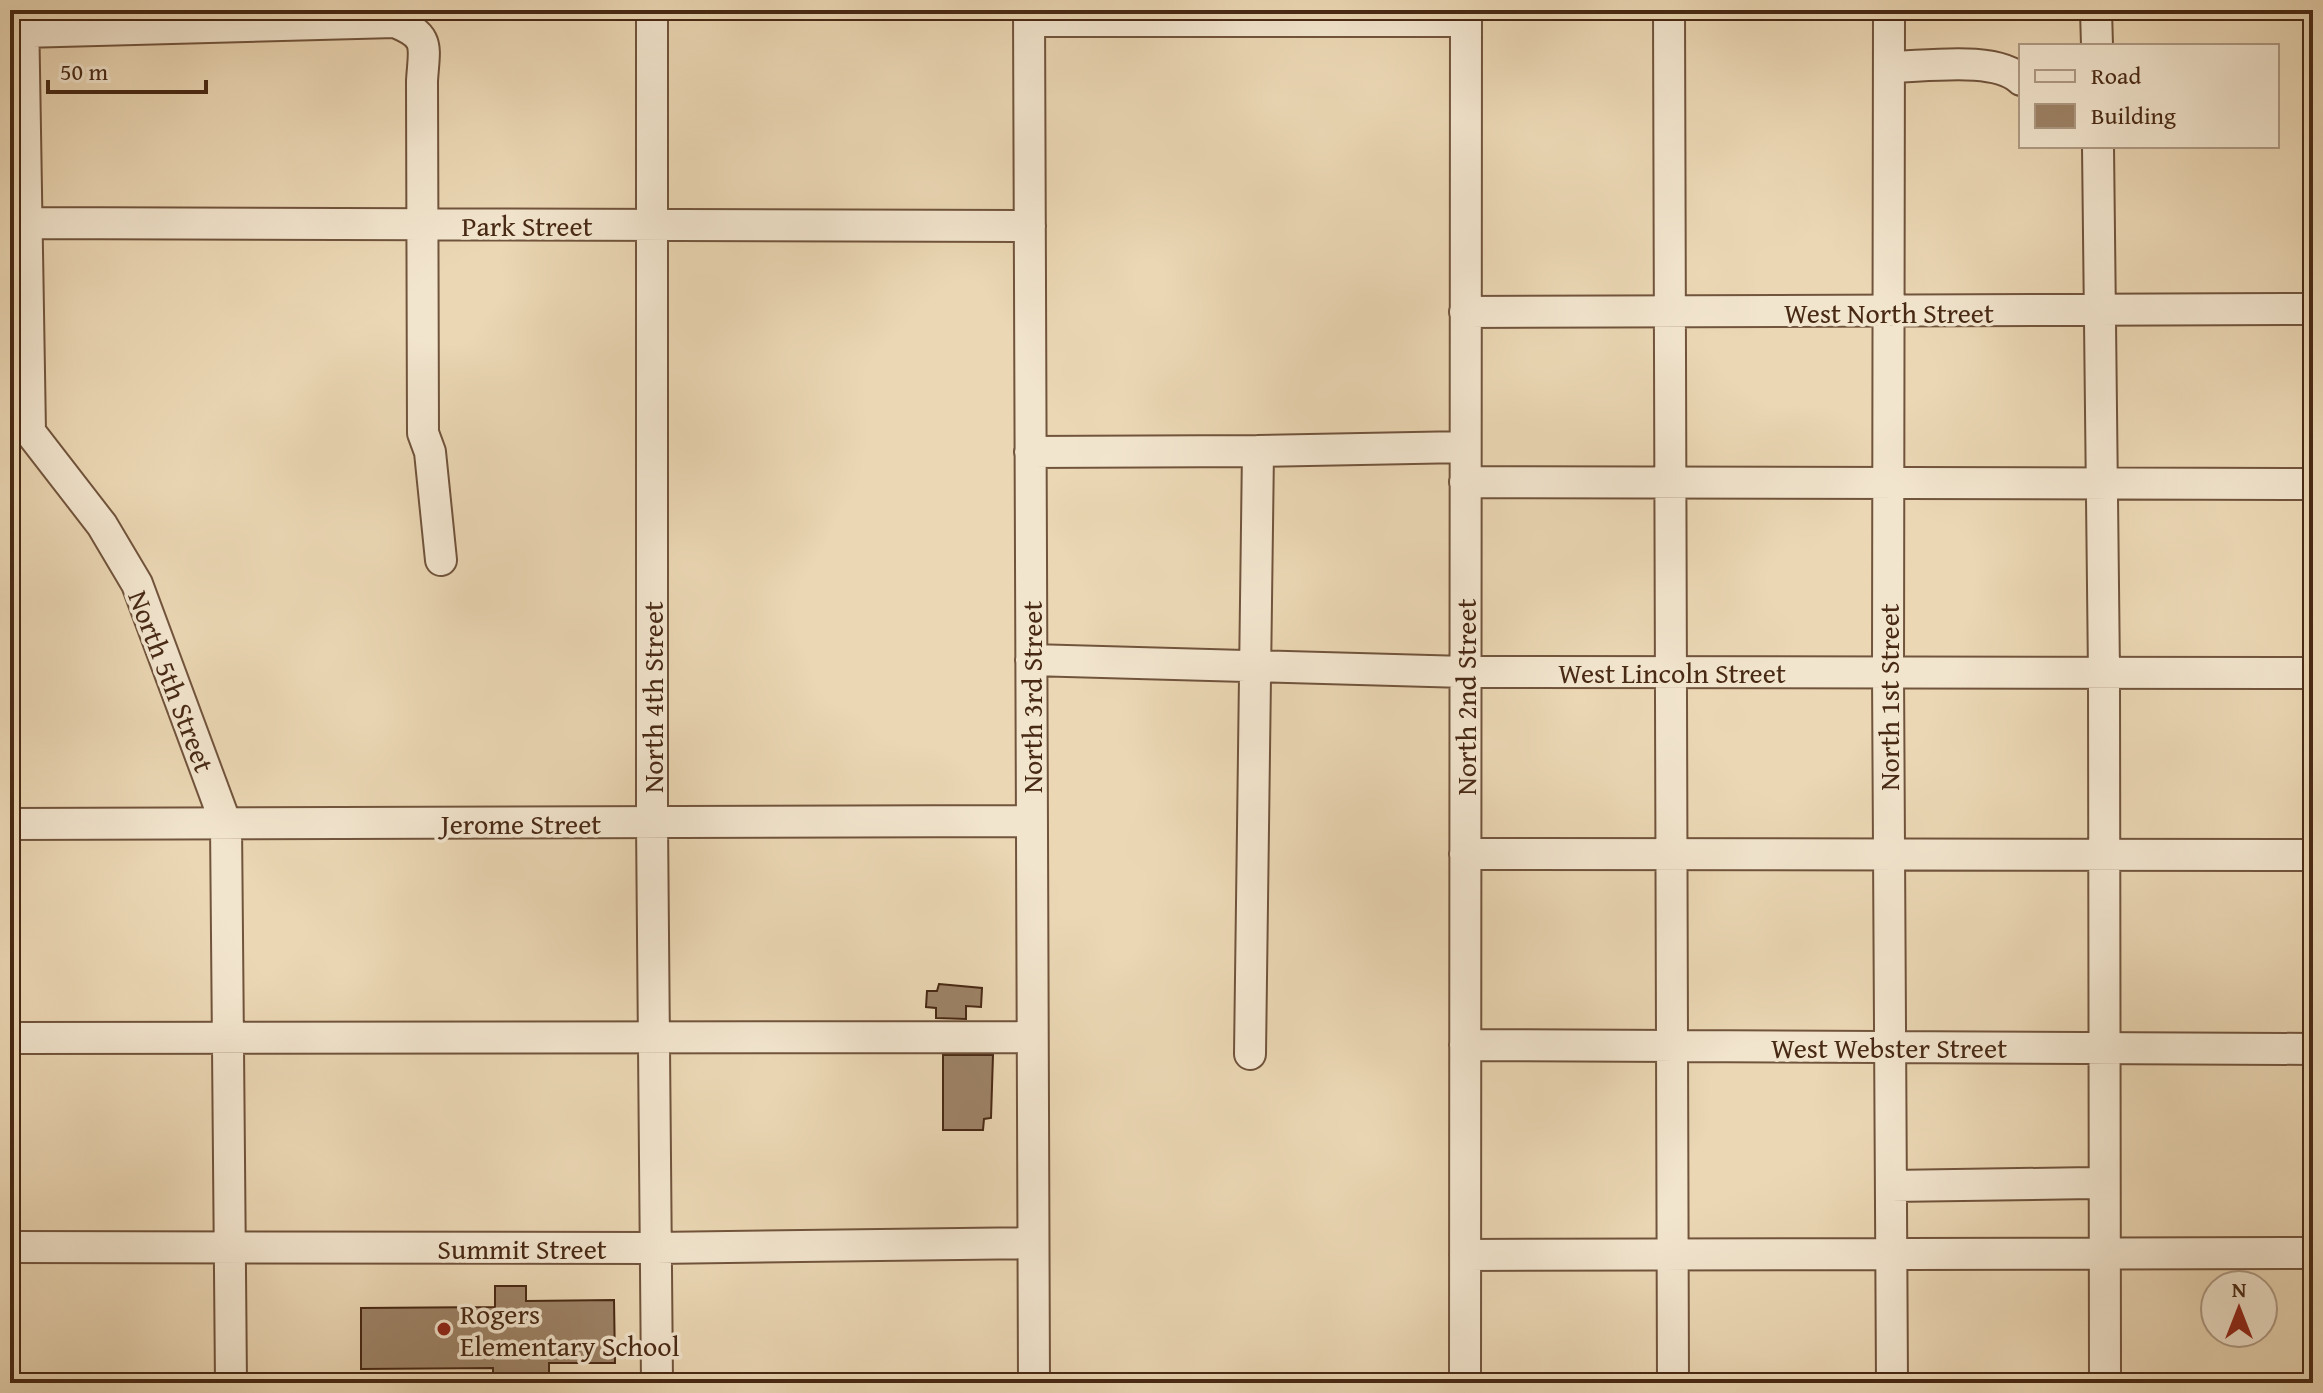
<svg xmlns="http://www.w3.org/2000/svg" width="2323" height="1393" viewBox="0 0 2323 1393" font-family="'Gentium Book Plus',serif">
  <rect width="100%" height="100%" fill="#ebd7b4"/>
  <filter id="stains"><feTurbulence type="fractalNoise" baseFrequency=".0025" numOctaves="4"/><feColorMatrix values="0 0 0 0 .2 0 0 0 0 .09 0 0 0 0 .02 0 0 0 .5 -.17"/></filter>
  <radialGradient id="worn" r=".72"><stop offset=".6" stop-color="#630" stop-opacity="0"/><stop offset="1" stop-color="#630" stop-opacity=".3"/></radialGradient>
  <path fill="#9d8367" stroke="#482914" stroke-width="2" d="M939 984 982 988 981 1007 966 1006V1019L936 1018V1008L926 1007 927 991H937Z
    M943 1055H993L991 1118 984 1119 983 1130H943Z
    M495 1286H526V1301L614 1300 615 1363H549V1383H493V1368L361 1369V1308L495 1307Z"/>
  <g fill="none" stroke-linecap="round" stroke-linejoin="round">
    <defs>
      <path id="minor" d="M23 10 30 432 102 525 137 584 226 824 231 1383
        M652 10V822L657 1383
        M1029 10 1034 1383
        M1669 10 1673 1383
        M1889 10 1888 672 1892 1383
        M2096 10 2097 46
        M1029 21H1466
        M23 32 395 22C431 37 424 46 422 81L423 433 430 452 441 560
        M1889 67C1923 67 1996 55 2021 80
        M2098 146 2104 673 2105 1383
        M25 223 1030 226
        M1465 312 2313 309
        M1258 451 1465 447
        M1030 452 1258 451 1250 1054
        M1465 482 2313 484
        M1031 660 1465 672 2313 673
        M10 824 1032 821
        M1465 854 2313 855
        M10 1038 1032 1037
        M1465 1045 2313 1049
        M1891 1186 2093 1183
        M10 1247 656 1248 1033 1243
        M1465 1255 2313 1253
        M1465 1383 1466 10"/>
    </defs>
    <use href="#minor" stroke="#71543c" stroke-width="34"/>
    <use href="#minor" stroke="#f2e5ce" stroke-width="30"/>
  </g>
  <circle fill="#8f2418" stroke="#f2e5ce" stroke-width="3" cx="444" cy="1329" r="8"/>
  <g text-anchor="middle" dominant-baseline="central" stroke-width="7" stroke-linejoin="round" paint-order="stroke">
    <g font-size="28" fill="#482914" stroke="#f2e5ce">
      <text x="527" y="225">Park Street</text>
      <text x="1889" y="312">West North Street</text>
      <text x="1672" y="672">West Lincoln Street</text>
      <text transform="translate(172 681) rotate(69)">North 5th Street</text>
      <text transform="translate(652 697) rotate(-90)">North 4th Street</text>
      <text transform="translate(1031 697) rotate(-90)">North 3rd Street</text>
      <text transform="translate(1465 697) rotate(-90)">North 2nd Street</text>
      <text transform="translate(1888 697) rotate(-90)">North 1st Street</text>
      <text x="521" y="823">Jerome Street</text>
      <text x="1889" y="1047">West Webster Street</text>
      <text x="522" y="1248">Summit Street</text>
    </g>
    <g font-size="28" fill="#482914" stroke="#f2e5ce" text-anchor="start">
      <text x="460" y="1313">Rogers<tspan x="460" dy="32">Elementary School</tspan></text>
    </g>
  </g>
  <rect width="2323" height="1393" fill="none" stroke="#ebd7b4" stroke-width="40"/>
  <rect x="12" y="12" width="2299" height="1369" fill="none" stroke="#482914" stroke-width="4"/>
  <rect x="20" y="20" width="2283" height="1353" fill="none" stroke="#482914" stroke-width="2"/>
  <rect x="2019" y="44" width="260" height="104" fill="#f2e5ce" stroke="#ae9a84" stroke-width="2"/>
  <rect x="2035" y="70" width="40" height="12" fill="#f2e5ce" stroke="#ae9a84" stroke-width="2"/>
  <text x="2091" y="84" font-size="24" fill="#482914">Road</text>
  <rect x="2035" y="104" width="40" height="24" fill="#9d8367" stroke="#ae9a84" stroke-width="2"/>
  <text x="2091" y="124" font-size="24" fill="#482914">Building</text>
  <g transform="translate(2239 1309)"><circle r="38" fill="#f2e5ce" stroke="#ae9a84" stroke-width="2"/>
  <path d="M0-6L14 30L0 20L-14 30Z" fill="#8f2418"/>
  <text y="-12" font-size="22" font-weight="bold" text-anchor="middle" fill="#482914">N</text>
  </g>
  <path d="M48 80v12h158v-12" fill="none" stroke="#482914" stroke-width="4"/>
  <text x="60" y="80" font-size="24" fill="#482914" stroke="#f2e5ce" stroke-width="6" paint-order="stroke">50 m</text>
  <rect width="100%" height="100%" filter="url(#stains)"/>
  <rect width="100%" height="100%" fill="url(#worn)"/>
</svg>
